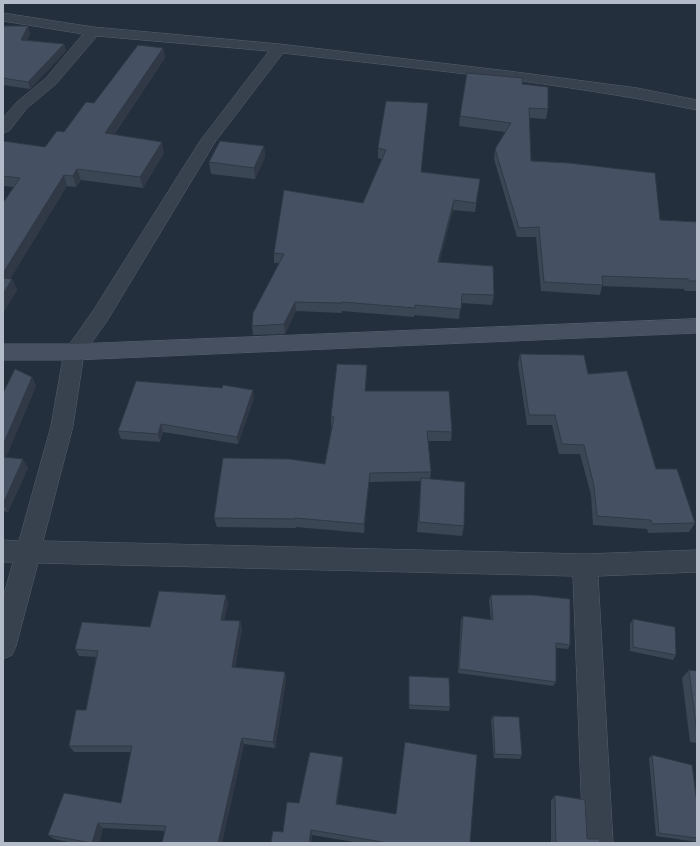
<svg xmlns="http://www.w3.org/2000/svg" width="700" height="846" viewBox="0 0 700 846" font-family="'Open Sans',sans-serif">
  <rect width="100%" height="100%" fill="#242f3e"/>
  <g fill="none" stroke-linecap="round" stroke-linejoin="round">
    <defs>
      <path id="street" d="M3 13 93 27 279 44 508 71 637 88 697 100V110C560 82 421 69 283 53L215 142 107 321 84 353 73 426 43 541 585 554 697 550V572L598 576 613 843H583L573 576 38 563 16 646 12 655 3 659V598L13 562H3V540L19 541 51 426 64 352 93 311 200 141 269 51 97 36 56 84 27 108 9 131 3 133V118L17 102 46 78 83 34 3 21Z"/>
      <path id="secondary" d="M697 319V333L74 360H3V344H74Z"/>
    </defs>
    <use href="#street" stroke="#565f6c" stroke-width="1"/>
    <use href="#secondary" stroke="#565f6c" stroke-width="1"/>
    <use href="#street" fill="#38414e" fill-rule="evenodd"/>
    <use href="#secondary" fill="#465061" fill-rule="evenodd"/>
  </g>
  <path fill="#3b4654" d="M3 26 30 33 27 40 64 44 66 51 30 89 3 85Z
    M163 48 165 58 114 135 164 153 143 188 81 180 76 187 67 186 10 279H12L17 290 3 313 13 187 3 186V141L45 147 64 132 94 103Z
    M522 84 548 109 546 119 529 118 531 161 660 220 697 222V291H685L684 289 602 286 600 295 541 291 536 237H517L494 159 495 149 505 132 459 126 460 116Z
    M386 101 422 172 480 179 475 212 453 210 439 262 494 295 492 305 461 303 459 319 414 315V317L342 311V313L296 311 285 334 253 335 252 326 279 263H274V253L363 203 382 159 378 158V148Z
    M264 146 265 157 255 179 211 174 209 162Z
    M520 354 588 374 695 523 689 532 648 533 647 529 593 525 591 495 580 454H559L552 425H527L518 364Z
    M367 375 365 391 452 432 451 441H428L431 472 430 479 464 526 462 536 417 532 421 481 369 482 364 533 296 527V528L217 527 214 518 325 464 332 426H331V416Z
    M32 377 36 386 6 457 28 468 8 512 3 511V393Z
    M254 398 238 444 163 432 160 442 121 439 118 431Z
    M491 595 570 645 568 649 556 648V682L553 686 458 673 461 620 463 616 491 620 489 600Z
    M228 603 224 620 240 621 242 629 235 667 285 672 286 680 275 748 244 744 222 843H162L165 831 103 828 99 843H73L54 839 48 835 121 803 131 752H74L69 746 86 710 96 657 79 656 75 649Z
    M633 619 676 655 673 660 630 651V624Z
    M689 670 697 671V743L690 742 682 678Z
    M409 676 450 707 449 711 409 709Z
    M493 716 522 755 520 759 494 758 491 720Z
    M652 755 697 803V842L656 836 649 758Z
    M343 757V763L337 804 470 843H360L312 835 311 843H271L283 832 299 803Z
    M555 795 587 838 588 839 600 843H551V801Z"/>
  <path fill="#303945" d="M28 26 30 33 23 47 21 40Z
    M64 44 66 51 30 89 28 82Z
    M163 48 165 58 108 144 105 133Z
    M162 142 164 153 143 188 140 177Z
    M264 146 265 157 255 179 254 168Z
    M77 169 81 180 76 187 73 176Z
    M64 175 67 186 4 289 3 285V273Z
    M454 200 453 210 437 272 438 262Z
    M12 279 17 290 3 313V294Z
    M295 302 296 311 285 334 284 324Z
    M367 365V375L364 400 365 391Z
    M32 377 36 386 3 465V445Z
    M253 390 254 398 238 444 237 437Z
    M161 424 163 432 160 442 158 434Z
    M23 459 28 468 8 512 3 504Z
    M370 473 369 482 364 533V524Z
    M226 595 228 603 223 627 221 620Z
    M240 621 242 629 234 674 232 667Z
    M285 672 286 680 275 748 273 742Z
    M242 738 244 744 222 843H218Z
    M343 757V763L336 809V804Z
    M98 823 103 828 99 843H92Z
    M311 830 312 835 311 843H309Z"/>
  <path fill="#455162" stroke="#303945" d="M3 26H28L21 40 64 44 28 82 3 78Z
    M138 45 163 48 105 133 162 142 140 177 77 169 73 176 64 175 3 273V203L20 178 3 176V141L45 147 57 131 64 132 86 102 94 103Z
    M467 73 523 78 522 84 548 87V109L529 108 531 161 569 163 655 173 660 220 697 222V281H689L688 279 602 276 603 285 544 282 539 227 519 228 495 149 511 123 460 116Z
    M386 101 428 103 421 172 480 179 476 203 454 200 438 262 493 266 494 295 462 294 461 309 415 305V308L342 302V303L295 302 284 324 252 326 253 313 284 254 274 253 284 190 363 203 386 150 378 148Z
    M220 141 264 146 254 168 209 162Z
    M3 278 12 279 3 294Z
    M520 354 584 355 588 374 627 371 656 469H677L695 523 652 524 651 520 597 516 594 486 584 445 562 444 555 415H529Z
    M337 364 367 365 365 391H449L452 432 427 431 431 472 370 473 364 524 295 518V519L214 518 223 458 289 459 325 464 334 417 331 416Z
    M15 369 32 377 3 445V393Z
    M136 381 222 388 223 385 253 390 237 437 161 424 158 434 118 431Z
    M3 457 23 459 3 504Z
    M421 478 465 482 464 526 419 522Z
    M159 591 226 595 221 620 240 621 232 667 285 672 273 742 242 738 218 843H162L166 826 98 823 92 843 48 835 64 793 121 803 132 746H69L76 710H86L98 651 75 649 82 622 150 627Z
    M491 595H533L570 599V645L556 643V682L459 669 463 616 493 620Z
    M633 619 675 627 676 655 633 647Z
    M689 670 697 671V733Z
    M409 676 449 678 450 707 409 705Z
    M493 716 519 717 522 755 495 754Z
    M405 742 477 755 470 843H388L311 830 309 843H271L273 831 283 832 287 802 299 803 310 752 343 757 336 804 396 814Z
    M652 755 692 765 697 803V838L659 833Z
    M555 795 585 800 587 838 588 839H600V843H556Z
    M3 842 26 843H3Z"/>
  <rect width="700" height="846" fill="none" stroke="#b4bcc9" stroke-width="8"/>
</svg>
